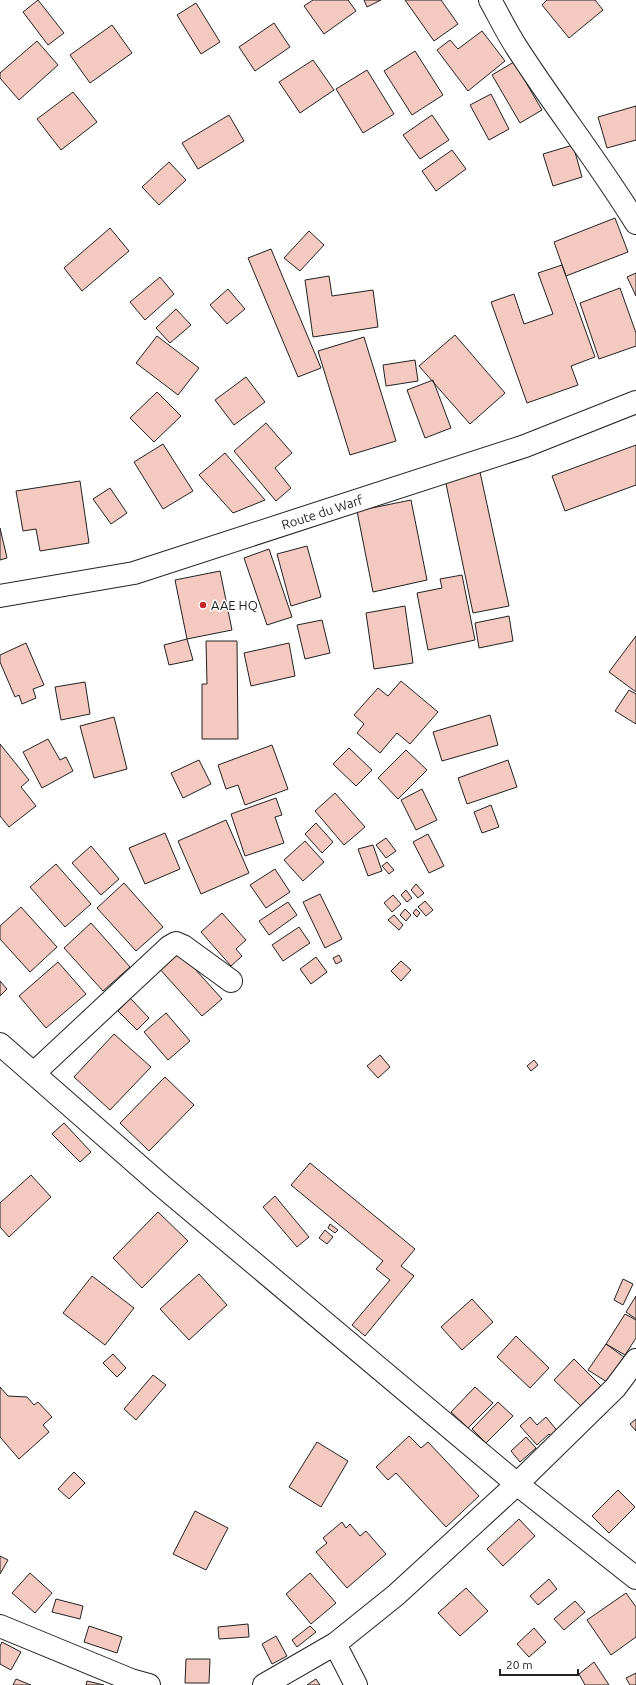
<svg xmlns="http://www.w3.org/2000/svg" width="636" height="1685" viewBox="0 0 636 1685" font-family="Ubuntu,sans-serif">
  <rect width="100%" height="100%" fill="#fff"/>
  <path fill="#f3c9c0" stroke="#222" d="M38 0 64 33 48 45 23 12Z
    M313 0H348L356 11 324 34 304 6Z
    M364 0H381L367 7Z
    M405 0H441L458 24 434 41Z
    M547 0H595L603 10 569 38 542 5Z
    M196 3 220 42 201 54 177 15Z
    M274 23 290 47 255 71 239 47Z
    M112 25 132 53 90 83 70 55Z
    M482 31 505 61 468 91 437 50 450 40 458 49Z
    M37 41 58 65 19 100 0 78V73Z
    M415 51 443 95 412 115 384 71Z
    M313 60 334 90 300 113 279 82Z
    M514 62 542 110 520 123 492 75Z
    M367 70 394 114 363 133 336 89Z
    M73 92 97 122 61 150 37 119Z
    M491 94 509 129 489 140 470 105Z
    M636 106V140L607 148 598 117Z
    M229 115 244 141 198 169 182 143Z
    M432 115 449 140 420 159 403 135Z
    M573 145 582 177 553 186 543 154Z
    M452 150 466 169 436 191 422 171Z
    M169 162 186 180 159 205 142 187Z
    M615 218 628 252 566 276 554 242Z
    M110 228 129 251 82 291 64 268Z
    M309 231 324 245 300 271 284 258Z
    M271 249 321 368 298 377 248 258Z
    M562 265 595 357 571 366 578 385 527 403 491 302 514 294 524 324 553 314 538 273Z
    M636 273V296L627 277Z
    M329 276 332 296 373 290 378 327 313 337 305 280Z
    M160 277 174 294 145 320 130 302Z
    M620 288 636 333V346L599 359 580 303Z
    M228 289 245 309 227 324 210 305Z
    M176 309 191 325 170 343 156 328Z
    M455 335 505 393 470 424 419 366Z
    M157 336 199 368 178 395 136 363Z
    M364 337 396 441 350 455 318 351Z
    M415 360 418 381 386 386 383 365Z
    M246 377 265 402 234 425 215 400Z
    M433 380 451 428 425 438 407 390Z
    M157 392 181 416 154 442 130 418Z
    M266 423 292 453 275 468 291 488 276 501 234 451Z
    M163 444 193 491 163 509 134 462Z
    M636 445V485L565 511 552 476Z
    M225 453 265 500 233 513 199 475Z
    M480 472 509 606 473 613 445 479Z
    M80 481 89 543 40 551 36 529 23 531 16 491Z
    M110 488 127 513 111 524 93 499Z
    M411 500 427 580 373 592 357 511Z
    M0 528 7 558 0 560Z
    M307 546 321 597 291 606 277 554Z
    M269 549 292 617 267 625 244 558Z
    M220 571 232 630 187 639 175 580Z
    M462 575 475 640 428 650 417 593 442 588 440 579Z
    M405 606 413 663 374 669 366 613Z
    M509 616 513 641 479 648 475 623Z
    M322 620 330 653 305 659 297 625Z
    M636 636V692L609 672Z
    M187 639 193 660 169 665 164 645Z
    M206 641H237L238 739H202V684H207Z
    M26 643 44 685 33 689 36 698 22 704 19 695 15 697 0 662V655Z
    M289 643 295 676 251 686 244 653Z
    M401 681 438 712 410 744 397 733 380 753 357 733 364 724 354 715 378 688 388 696Z
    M85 682 90 714 61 720 55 687Z
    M629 690 636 694V724L615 711Z
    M490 715 498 745 442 761 433 732Z
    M114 717 127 769 94 778 80 726Z
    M48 739 60 760 66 757 73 771 42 788 23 752Z
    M0 744 29 780 21 787 36 806 9 827 0 816Z
    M272 745 288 789 245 805 238 785 226 789 218 765Z
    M349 748 372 770 356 786 333 764Z
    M406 750 427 770 398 799 378 778Z
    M199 760 211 784 183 798 171 773Z
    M508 760 517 787 467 804 458 778Z
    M422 789 437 820 416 830 401 800Z
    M335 793 365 827 344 845 315 811Z
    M276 798 282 815 275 817 284 843 245 856 231 814Z
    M491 805 499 827 482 833 474 812Z
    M226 820 249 873 201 894 178 841Z
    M316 823 333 842 322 853 305 834Z
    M165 833 180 869 145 884 129 848Z
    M428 834 444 866 429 873 413 842Z
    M386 838 396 851 386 858 376 845Z
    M305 841 324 862 303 881 284 860Z
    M373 845 382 871 368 876 358 849Z
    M91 846 119 879 101 895 72 863Z
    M387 862 394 870 389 874 382 866Z
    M56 864 91 904 65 927 30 887Z
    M275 869 290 892 266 908 250 885Z
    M124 883 163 927 136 951 97 908Z
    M416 884 424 893 418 898 411 890Z
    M406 890 412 898 407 902 401 895Z
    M320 894 342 939 325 948 303 902Z
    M393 895 401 904 392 912 384 903Z
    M425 901 433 910 426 916 418 907Z
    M288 902 297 915 269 935 259 921Z
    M21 907 57 947 30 972 0 939V926Z
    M405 909 411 915 406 921 400 915Z
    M416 909 420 913 417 917 413 913Z
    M222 913 246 940 236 949 242 956 231 966 201 932Z
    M394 915 403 925 399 930 388 920Z
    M91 923 130 967 103 991 64 948Z
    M299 927 310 943 283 961 272 945Z
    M177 949 222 999 202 1016 157 966Z
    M339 955 342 961 336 964 333 958Z
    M316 957 327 972 311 984 300 969Z
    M401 961 411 970 401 981 391 971Z
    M58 962 86 994 46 1028 19 996Z
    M0 981 7 989 0 996Z
    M130 998 149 1018 137 1030 118 1011Z
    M166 1013 190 1041 168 1060 144 1032Z
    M114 1034 151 1067 110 1110 74 1077Z
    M380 1055 390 1067 378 1078 367 1066Z
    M534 1060 538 1065 531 1071 527 1066Z
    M165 1077 194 1105 149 1151 120 1123Z
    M64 1123 91 1152 80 1162 52 1134Z
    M310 1163 415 1249 401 1266 414 1276 365 1336 352 1325 390 1280 376 1269 383 1261 291 1185Z
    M31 1175 51 1197 9 1237 0 1227V1203Z
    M275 1196 309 1237 297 1247 263 1207Z
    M158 1212 188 1241 142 1288 113 1258Z
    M330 1224 338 1230 335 1233 328 1228Z
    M325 1230 333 1237 327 1244 319 1238Z
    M199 1274 227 1305 189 1340 160 1309Z
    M92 1276 134 1308 105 1345 63 1313Z
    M623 1279 633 1284 623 1305 614 1300Z
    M636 1296V1319L626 1312Z
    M472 1299 493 1322 462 1350 441 1327Z
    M625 1314 636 1320V1338L625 1355 606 1344Z
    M516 1336 549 1368 530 1388 497 1357Z
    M606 1344 624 1357 607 1382 588 1370Z
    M113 1354 126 1368 117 1377 103 1363Z
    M574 1359 602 1387 582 1407 554 1380Z
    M153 1375 166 1385 136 1420 124 1409Z
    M0 1387 8 1396 27 1397 34 1405 38 1402 52 1417 43 1425 49 1432 19 1459 0 1437Z
    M475 1387 493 1403 468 1428 451 1412Z
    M498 1402 513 1416 486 1443 472 1429Z
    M530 1417 537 1425 546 1417 559 1433 553 1438 549 1434 537 1445 520 1426Z
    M636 1419V1431L630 1424Z
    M409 1436 421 1448 428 1442 479 1496 446 1527 396 1473 388 1480 376 1467Z
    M526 1437 536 1448 520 1462 511 1451Z
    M317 1442 348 1461 321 1507 289 1487Z
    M74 1472 85 1483 69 1499 58 1489Z
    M618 1490 635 1507 609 1533 592 1516Z
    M195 1511 228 1528 206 1570 173 1554Z
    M519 1519 535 1536 503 1566 487 1549Z
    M342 1522 346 1528 350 1524 360 1536 366 1531 386 1554 347 1588 316 1552 327 1543 323 1538Z
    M0 1556 8 1560 0 1574Z
    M30 1573 52 1593 35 1613 12 1593Z
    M310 1573 336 1603 311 1624 286 1594Z
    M549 1579 557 1589 538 1605 530 1596Z
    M466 1588 488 1611 460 1636 438 1613Z
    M626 1593 636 1607V1637L611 1655 587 1620Z
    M56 1599 83 1606 80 1619 52 1612Z
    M575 1601 585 1612 564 1630 554 1619Z
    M248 1624 249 1637 219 1639 218 1627Z
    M89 1626 122 1637 117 1653 84 1642Z
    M310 1626 316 1632 297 1647 292 1640Z
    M534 1628 546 1642 529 1657 517 1644Z
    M276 1636 287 1656 272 1664 262 1644Z
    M2 1642 21 1652 11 1670 0 1664V1646Z
    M186 1659H210L209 1683H185Z
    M594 1662 609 1685H585L579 1674Z
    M636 1673V1685H630L626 1678Z
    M16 1679 31 1685H13Z
    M316 1679 320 1685H307Z
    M87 1681 104 1685H86Z"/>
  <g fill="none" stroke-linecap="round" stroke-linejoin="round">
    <defs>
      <path id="street" d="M490 0C499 16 507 33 517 48 555 107 599 163 636 223
        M0 1044 162 1186 517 1484 636 1578
        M34 1073 169 947 176 943 183 946 231 981
        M0 1626 131 1680 149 1685
        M335 1644 356 1685
        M264 1685 335 1644 396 1595 517 1484 615 1388 636 1360"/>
      <path id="secondary" d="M0 596 134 573 525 446 636 402"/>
    </defs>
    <use href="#street" stroke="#222" stroke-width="24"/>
    <use href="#secondary" stroke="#222" stroke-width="24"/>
    <use href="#street" stroke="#fff" stroke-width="22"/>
    <use href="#secondary" stroke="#fff" stroke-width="22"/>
  </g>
  <circle fill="#c62828" stroke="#fff" stroke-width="1.5" cx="203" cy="605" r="4"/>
  <g text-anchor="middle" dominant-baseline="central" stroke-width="3" stroke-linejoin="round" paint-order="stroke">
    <g font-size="13" fill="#222" stroke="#fff">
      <text transform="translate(322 512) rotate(-18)">Route du Warf</text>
    </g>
    <g font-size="13" fill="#222" stroke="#fff" text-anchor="start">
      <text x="211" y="605">AAE HQ</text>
    </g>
  </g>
  <path d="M500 1669v6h78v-6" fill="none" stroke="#222222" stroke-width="2"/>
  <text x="506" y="1669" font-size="12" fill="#222222" stroke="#ffffff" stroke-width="3" paint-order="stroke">20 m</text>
</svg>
